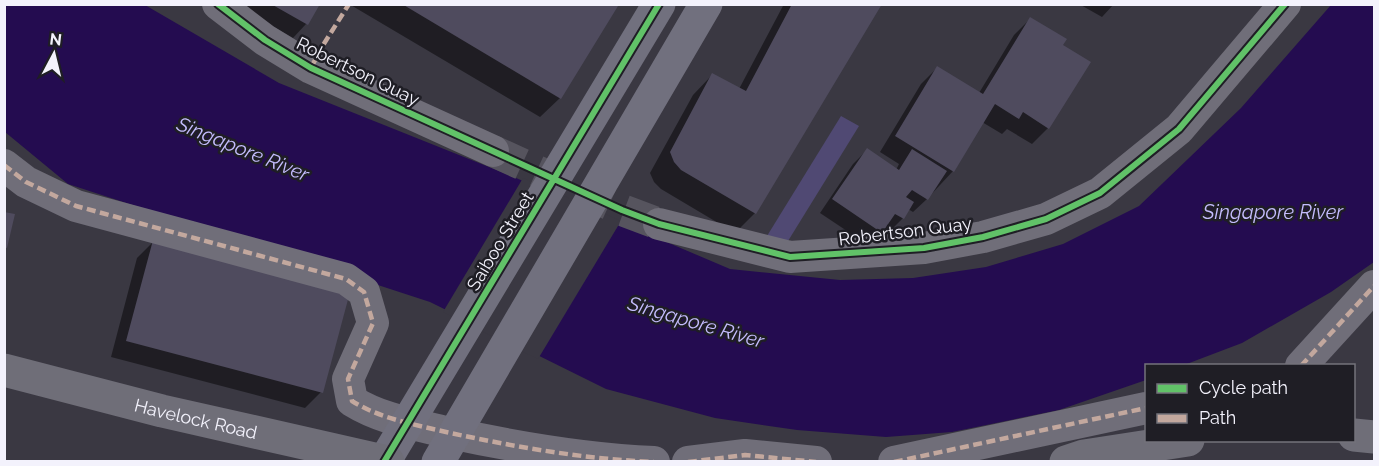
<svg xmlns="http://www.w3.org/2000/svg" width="1379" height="466" viewBox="0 0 1379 466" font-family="Raleway,sans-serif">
  <rect width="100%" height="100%" fill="#3a3842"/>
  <path fill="#504973" d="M841 116 859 126 788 241 767 236Z"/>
  <path fill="#240c50" d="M4 5H145L279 83 509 175 730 269 840 280 913 278 986 267 1063 244 1139 206 1241 108 1331 5H1374V262L1331 292 1242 343 1184 365 1146 366V380L1059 410 952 432 886 437 797 430 715 418 606 389 430 302 68 184 5 132Z"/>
  <path fill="#3a3842" d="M523 178 621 221 538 359 443 312Z"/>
  <path fill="#0007" d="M241 4H319L306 24 293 38 255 16Z
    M349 4H612L560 98 540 117Z
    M784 4H880L755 213 735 233 661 189 654 182 650 173 693 95 712 75 739 89Z
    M1079 4H1114L1102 17Z
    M1030 19 1061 45 1089 62 1048 128 1032 144 1007 129 1002 134 982 122 953 171 927 199 913 212 908 209 903 218 889 232 884 228 868 245 820 213 853 164 867 150 896 170 899 164 880 152 921 84 937 68 979 93 1014 35Z
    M153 242 321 392 305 408 111 357 137 258Z"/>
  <path fill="#4f4b5e" d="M271 4H320L308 25Z
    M402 4H615L618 6 561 99Z
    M792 4H882L756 214 681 170 674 162 670 152 712 73 746 91Z
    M1030 17 1067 39 1063 45 1091 62 1049 129 1023 112 1019 119 995 104 954 172 895 136 937 66 983 94Z
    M867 148 899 170 912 149 947 171 928 200 912 190 906 197 914 202 904 219 895 214 882 233 832 199Z
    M4 212 15 214 7 248 4 247Z
    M153 240 350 292 323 393 126 341Z"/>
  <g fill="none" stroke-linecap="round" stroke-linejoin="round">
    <path stroke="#56545e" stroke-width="32" stroke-dasharray="32 16" stroke-linecap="butt" d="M493 151 622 210 659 224"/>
    <path stroke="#706e79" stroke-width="32" d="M218 4 265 40 311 68 493 151
      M4 165 26 182 76 206 346 279 364 292 373 323 348 379 352 401C381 419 413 424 446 432 515 447 584 459 654 462
      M659 224 790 257 924 248 983 237 1046 219 1100 193 1179 129 1285 4
      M1301 366 1374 286
      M688 462 745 455 816 462
      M894 462 1146 408"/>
    <path stroke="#71707e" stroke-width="33" d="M384 462 659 4
      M438 462 706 4"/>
    <g stroke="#6f6e78" stroke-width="33">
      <path id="s1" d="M4 370 162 411 388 462"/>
      <path d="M1354 435 1374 437"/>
      <path d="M1066 462 1084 456 1188 440"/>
    </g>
    <path stroke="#c3a89e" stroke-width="4.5" stroke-dasharray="9 4.5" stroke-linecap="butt" d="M311 68 320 50 349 4
      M4 165 26 182 76 206 346 279 364 292 373 323 348 379 352 401C381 419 413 424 446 432 515 447 584 459 654 462
      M1301 366 1374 286
      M688 462 745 455 816 462
      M894 462 1146 408"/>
    <defs>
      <path id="cycleway" d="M218 4 265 40 311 68 622 210 659 224 790 257 924 248 983 237 1046 219 1100 193 1179 129 1285 4
        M384 462 659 4"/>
    </defs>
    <use href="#cycleway" stroke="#1f1e25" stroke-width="10"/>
    <use href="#cycleway" stroke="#61c268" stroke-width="6"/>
  </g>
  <g text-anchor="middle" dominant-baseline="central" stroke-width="5" stroke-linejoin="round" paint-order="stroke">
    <g font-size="18" fill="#f3f2fc" stroke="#1f1e25">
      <text transform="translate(358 71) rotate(26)">Robertson Quay</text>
      <text transform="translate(905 231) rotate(-7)">Robertson Quay</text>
      <text transform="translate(500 241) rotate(-59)">Saiboo Street</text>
      <text stroke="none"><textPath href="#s1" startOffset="198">Havelock Road</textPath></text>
    </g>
    <g font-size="20" font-style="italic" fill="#c4bcfd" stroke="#1f1e25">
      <text transform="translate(243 149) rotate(22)">Singapore River</text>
      <text x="1273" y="212">Singapore River</text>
      <text transform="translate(696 322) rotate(16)">Singapore River</text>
    </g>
  </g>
  <rect width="1379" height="466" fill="none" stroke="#f3f2fc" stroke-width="12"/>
  <rect x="1145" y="364" width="210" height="78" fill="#1f1e25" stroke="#74737b" stroke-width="1.5"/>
  <rect x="1157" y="384" width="30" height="9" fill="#61c268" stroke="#74737b" stroke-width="1.5"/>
  <text x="1199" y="394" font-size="18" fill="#f3f2fc">Cycle path</text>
  <rect x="1157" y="414" width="30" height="9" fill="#c3a89e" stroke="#74737b" stroke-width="1.5"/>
  <text x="1199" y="424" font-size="18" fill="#f3f2fc">Path</text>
  <g transform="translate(54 54) rotate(7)" stroke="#1f1e25" stroke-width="4.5" paint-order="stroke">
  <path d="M0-4.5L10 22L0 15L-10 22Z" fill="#f3f2fc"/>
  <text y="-9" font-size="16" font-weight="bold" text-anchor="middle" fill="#f3f2fc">N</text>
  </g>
</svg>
